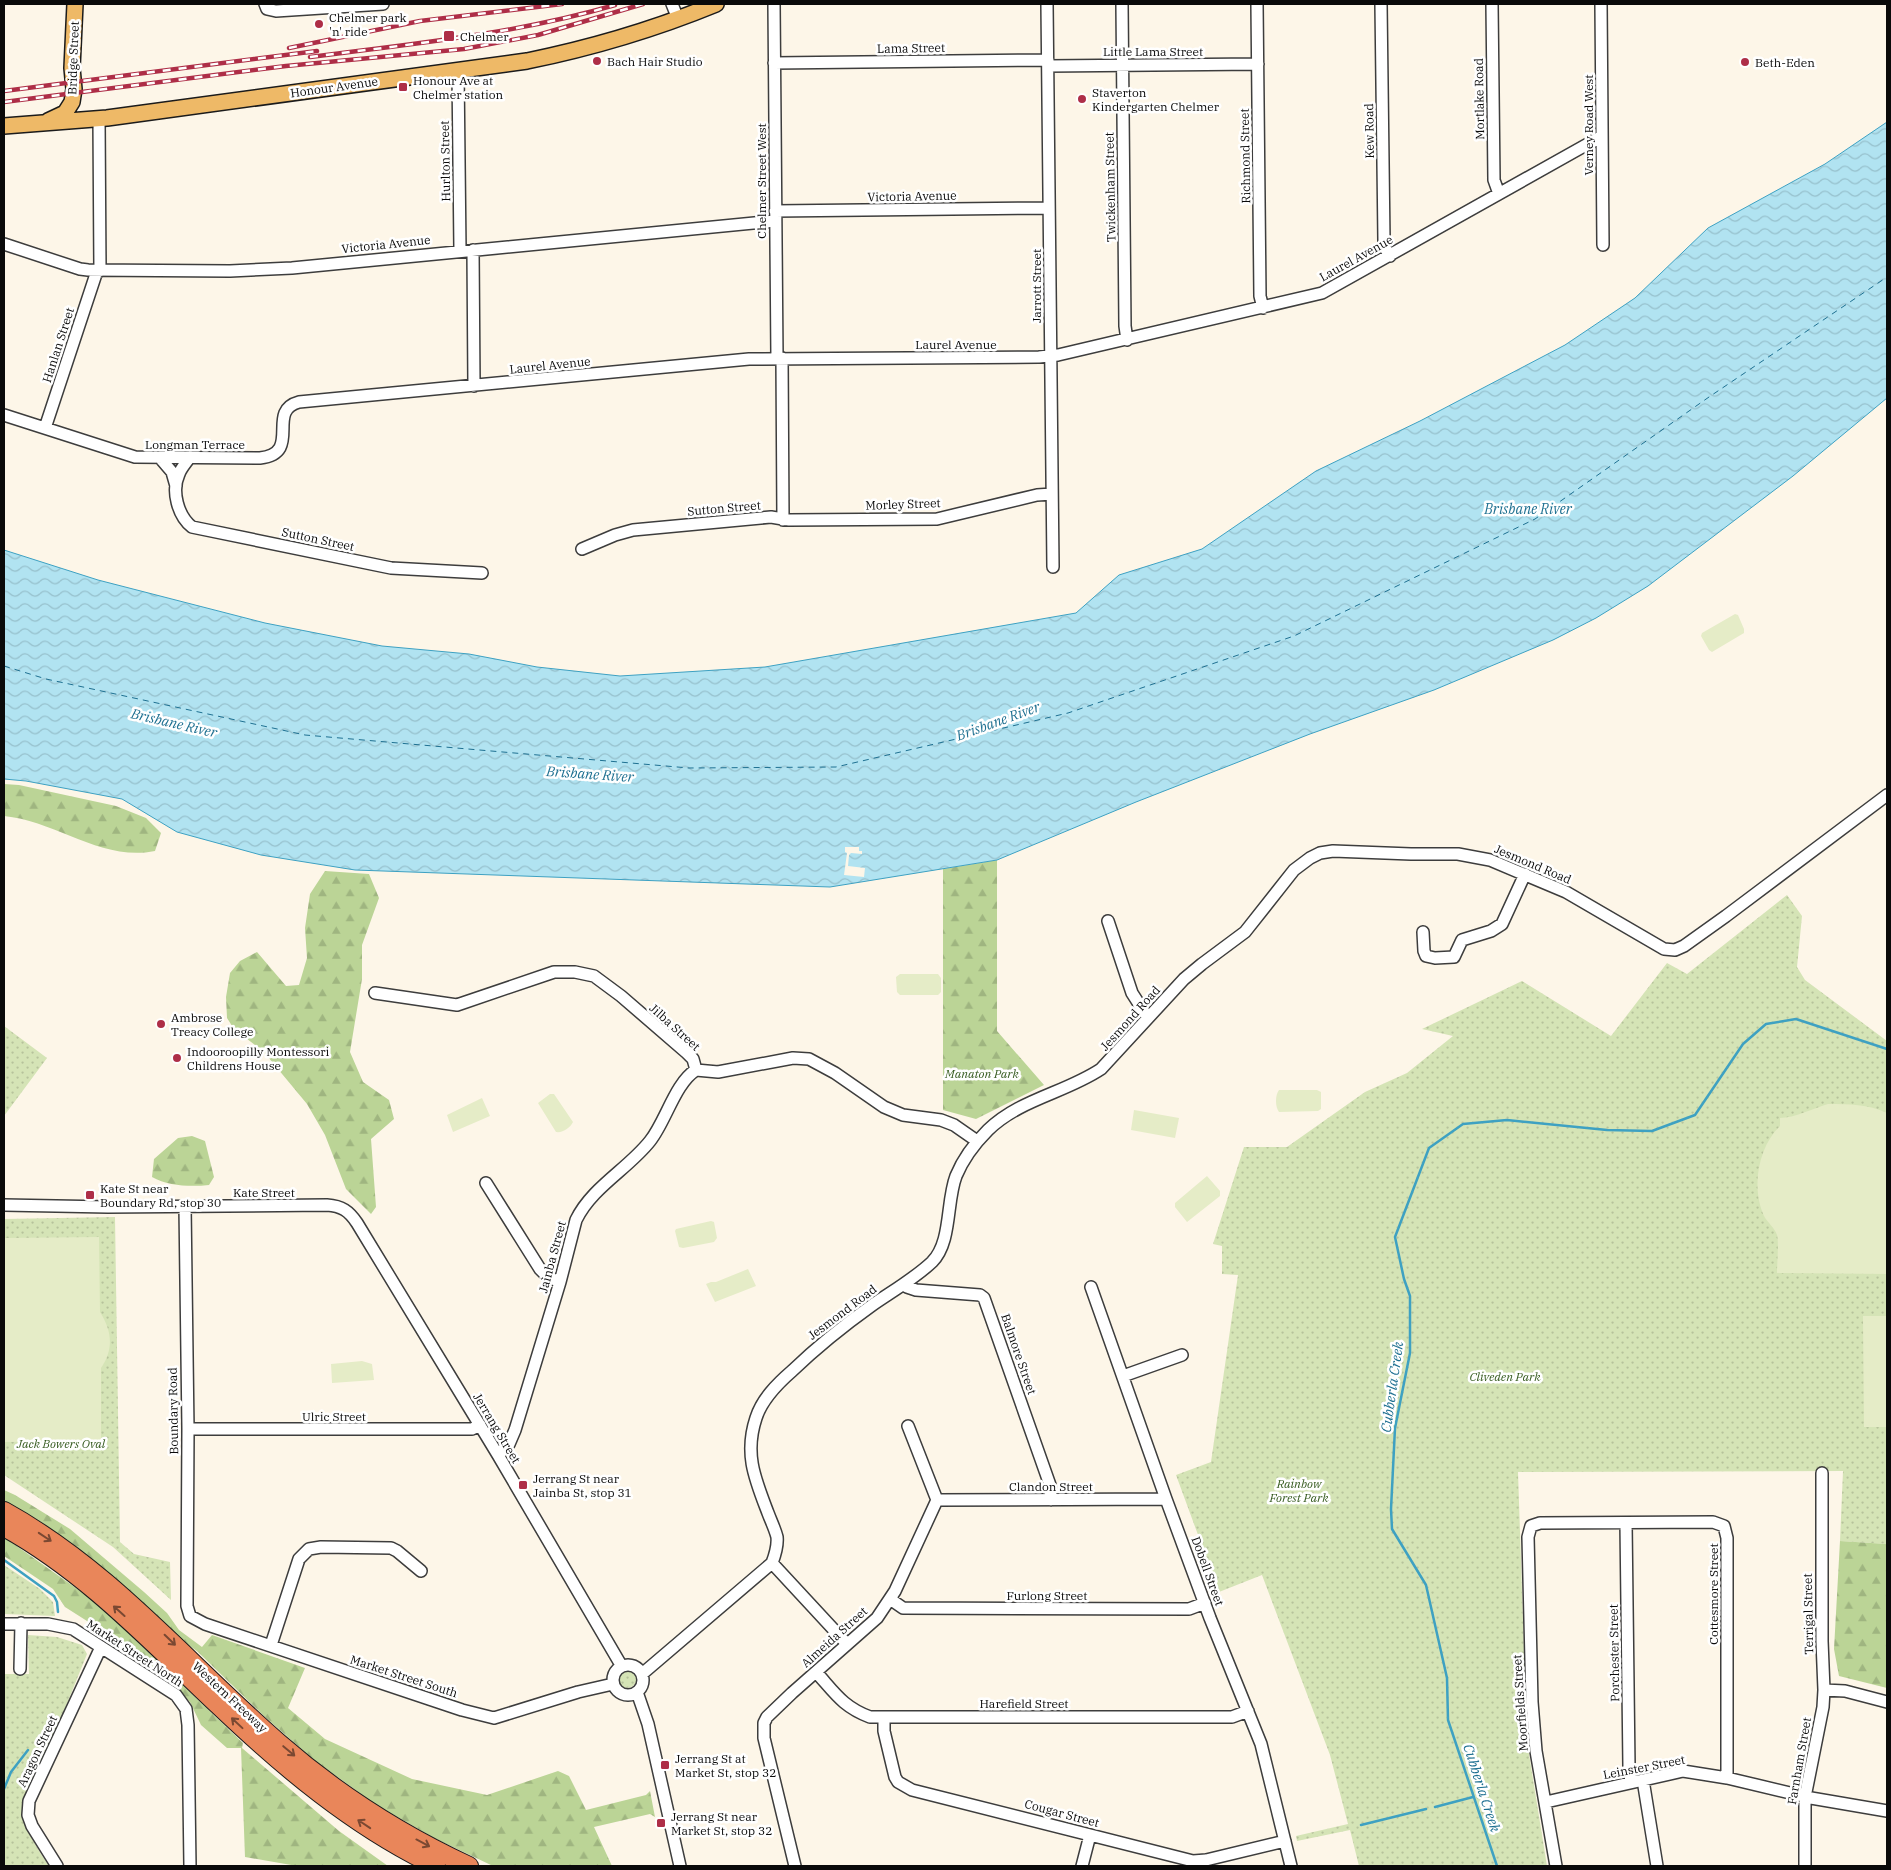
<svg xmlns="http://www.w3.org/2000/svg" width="1891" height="1870" viewBox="0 0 1891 1870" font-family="'IBM Plex Serif',serif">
  <defs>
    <pattern id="green-dots" width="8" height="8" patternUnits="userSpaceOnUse" patternTransform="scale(1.25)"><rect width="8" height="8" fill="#d5e4b6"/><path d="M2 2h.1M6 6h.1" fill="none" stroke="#b6c29b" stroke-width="1.8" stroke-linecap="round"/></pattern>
    <pattern id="forest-firs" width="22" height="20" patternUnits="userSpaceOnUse" patternTransform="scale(1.25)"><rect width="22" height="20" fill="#bbd496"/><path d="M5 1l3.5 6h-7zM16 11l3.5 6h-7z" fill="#9fb580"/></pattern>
    <pattern id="water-waves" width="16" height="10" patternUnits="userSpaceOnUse" patternTransform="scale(1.25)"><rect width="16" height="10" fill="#b1e3f1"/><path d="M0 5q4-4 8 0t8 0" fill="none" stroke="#97c1cd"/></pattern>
  </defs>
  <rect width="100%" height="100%" fill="#fdf6e8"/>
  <path fill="url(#green-dots)" d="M1787 895 1802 916 1797 967 1805 980 1887 1041V1544L1840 1541 1843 1471 1518 1472 1527 1742 1547 1866H1359L1350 1830 1297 1841 1296 1836 1348 1824 1330 1755 1262 1575 1219 1592 1176 1475 1211 1462 1238 1275 1222 1274V1246L1213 1244 1244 1147H1287L1365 1092 1407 1073 1453 1036 1422 1029 1522 981 1611 1036 1667 963 1687 974Z
    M4 1026 47 1058 4 1116Z
    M115 1217 120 1542 134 1554 170 1562 171 1600 113 1547 4 1475V1219Z
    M4 1565 40 1589 53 1602 55 1616 4 1614Z
    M28 1635 57 1637 82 1645 87 1654 24 1810C26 1831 37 1849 49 1866H4V1674H29Z
    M617 1678a10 10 0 1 1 20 0a10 10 0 1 1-20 0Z"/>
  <path fill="url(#forest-firs)" d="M4 784 19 785 116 806 146 818 161 833 155 851C102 862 56 821 4 816Z
    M997 860V1031L1044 1085 976 1119 943 1110V869Z
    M325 871 369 874 379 898 362 945V979L350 1052 363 1082 389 1100 394 1119 371 1139 376 1207 371 1214 346 1189 325 1135 307 1104 263 1051 234 1029 227 1018 226 997 230 973 240 961 257 952 286 986 299 985 307 958 305 928 310 894Z
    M192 1136 205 1141 214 1177 209 1185C190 1187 168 1186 152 1177L154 1159 178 1138Z
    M4 1490 15 1495 70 1529 144 1592 167 1613 179 1630 202 1647 212 1635 305 1668 288 1708 325 1739 412 1779 487 1795 558 1771 569 1776 586 1810 646 1795 650 1791 655 1817 650 1814 594 1827 612 1866H493L434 1838 375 1804 314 1760 265 1717 198 1652 178 1637 111 1575 74 1545 41 1522 4 1501Z
    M4 1537 97 1603 243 1743 242 1748 339 1831 388 1866H297L245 1857 241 1748H227L201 1725 190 1702 161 1675 109 1635 65 1607 53 1589 4 1556Z
    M1840 1541 1887 1544V1688L1839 1676 1834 1649Z"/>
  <path fill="#e5ecc7" d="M1735 614 1738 615 1744 629V633L1712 652 1709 650 1701 636 1702 633Z
    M900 974H938L941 978V992L938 995H900L897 992 896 977Z
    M1279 1090H1317L1321 1092V1109L1318 1111 1279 1112C1275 1107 1275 1095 1279 1090Z
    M550 1094H554L573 1122C570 1128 563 1133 556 1132L538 1103Z
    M482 1098 490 1116 453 1132 447 1115Z
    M1828 1104C1849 1104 1868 1104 1887 1113V1274L1777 1273C1777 1265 1779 1241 1777 1235 1775 1228 1767 1222 1764 1216 1751 1188 1758 1147 1780 1126V1118C1794 1118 1814 1108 1828 1104Z
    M1134 1110 1179 1118 1175 1138 1131 1130Z
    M1207 1176 1220 1191V1196L1187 1222 1175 1207V1203Z
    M711 1221 714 1222 717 1238 714 1242 683 1248 679 1247 675 1231 676 1229Z
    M99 1237 100 1312C112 1331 114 1349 101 1368V1441L4 1442V1238Z
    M748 1269 756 1286 715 1302 706 1284 711 1282H716Z
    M1863 1316H1887V1427H1864Z
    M362 1361 372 1364 374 1380 332 1383 331 1364Z"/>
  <path fill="url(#water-waves)" stroke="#3ea1c2" d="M1887 122V398L1793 476 1648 586 1596 618 1553 640 1434 690 1310 734 1136 802 997 860 830 887 355 870 261 855 177 832 122 799 26 781 4 779V550L98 580 265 623 382 646 469 654 537 667 620 676 765 667 1076 613 1119 575 1202 549 1316 471 1420 421 1565 345 1635 298 1708 228 1825 164Z"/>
  <path fill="#fdf6e8" d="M845 847H859V851H862V854L851 853 849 855 848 866 865 868 864 877 844 875 847 853 845 852Z"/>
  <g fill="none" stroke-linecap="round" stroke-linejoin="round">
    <path stroke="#3ea1c2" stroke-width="2.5" d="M4 1560 54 1596 57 1602 58 1612
      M4 1789 11 1772 28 1750
      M1435 1807 1473 1797
      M1361 1825 1426 1809
      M1497 1866 1448 1720 1447 1678 1426 1585 1392 1529 1391 1509 1395 1428 1410 1353V1296L1404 1279 1395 1237 1429 1148 1463 1124 1507 1120 1607 1130 1652 1131 1695 1115 1743 1044 1766 1024 1796 1019 1887 1049"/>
    <path stroke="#1e7091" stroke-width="1" stroke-dasharray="6 5" stroke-linecap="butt" d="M4 666 46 679 305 735 689 768 836 767 1068 713 1294 636 1535 519 1709 397 1887 277"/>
    <defs>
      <path id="minor" d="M265 4 267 9 276 11 383 4
        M672 4 678 19
        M774 4 777 358
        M1047 4 1053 567
        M1122 4 1125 326 1127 340
        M1257 4 1260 296 1263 308
        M1381 4 1384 241 1385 248 1390 256
        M1492 4 1494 180 1499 194
        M1601 4 1603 245
        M774 63 1048 60
        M1048 66 1258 64
        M458 71 460 251
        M99 119 100 271
        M775 211 1049 208
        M4 244 80 269 88 270 230 271 292 268 775 221
        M473 250 474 386
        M782 358 783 520
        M4 415 135 457 260 458C303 453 265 411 299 402L749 359 1039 357 1058 355 1322 293 1602 136
        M45 428 97 271
        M190 457C186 463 181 468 179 474 171 491 178 516 192 527L391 568 482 573
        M160 458 172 472 176 486
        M582 549 615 535 633 530 771 517 789 520 937 519 1037 495 1052 494
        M1108 921 1132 993 1148 1018
        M1423 932 1424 951 1426 956 1435 958 1454 957 1462 940 1491 931 1502 924 1525 874
        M375 993 457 1005 554 972H575L594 976 621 996 687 1053 693 1059 696 1070
        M696 1070 718 1072 793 1058 809 1059 835 1073 884 1107 903 1115 941 1120 954 1125 977 1141
        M486 1183 540 1269 548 1277 560 1282
        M4 1205 108 1207 327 1205C342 1206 349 1211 357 1223L498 1455 621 1665
        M185 1206 188 1429 187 1606 190 1616 205 1624 462 1710 494 1718 578 1692 613 1684
        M904 1284 907 1287 916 1290 980 1295 984 1298 1050 1485 1051 1500
        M1091 1287 1166 1499 1210 1618 1261 1744 1291 1866
        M1123 1376 1182 1355
        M188 1429H472L480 1425
        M498 1455 509 1444 515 1430 560 1282 576 1220C592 1187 628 1169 650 1141 666 1121 675 1083 696 1070
        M1822 1473V1641L1824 1690 1845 1691 1887 1702
        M937 1500 1166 1499
        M1626 1523 1629 1767 1631 1782
        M772 1563 847 1644
        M890 1599 903 1608 1189 1609 1205 1603
        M4 1624H48L73 1629 176 1695 186 1709 188 1725 190 1866
        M271 1645 299 1559 309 1549 321 1547 391 1548 397 1551 421 1571
        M613 1680a15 15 0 1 1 30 0a15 15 0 1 1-30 0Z
        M20 1669 21 1623
        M816 1672C835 1693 843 1707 870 1717H1232L1248 1711
        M642 1674 772 1563C775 1555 778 1546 777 1537 775 1529 771 1521 768 1513 755 1479 744 1454 756 1418 762 1399 777 1384 792 1371 817 1347 843 1326 871 1306 891 1292 914 1279 932 1262 952 1242 946 1202 956 1176 963 1159 976 1142 988 1130 1020 1099 1065 1093 1101 1069L1184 979 1202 964 1245 932 1294 870 1310 858 1320 853 1333 851 1411 854H1458L1490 860 1566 892 1664 949 1675 950 1684 946 1726 916 1887 795
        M637 1692 648 1724 680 1866
        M884 1718V1731L895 1777 898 1782 912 1790 1193 1861 1206 1860 1285 1841
        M1643 1780 1657 1866
        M1546 1802 1683 1771 1727 1778 1811 1798 1887 1811
        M57 1866 32 1826 28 1815 29 1801 101 1647
        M795 1866 764 1738V1723L767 1717 792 1693 877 1618 895 1591 937 1500 908 1426
        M1082 1866 1090 1835
        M1556 1866 1536 1751 1532 1702 1528 1537 1531 1526 1540 1523 1713 1522 1724 1526 1727 1538V1778
        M1805 1866V1797L1823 1707 1824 1690"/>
      <path id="major" d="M48 121 65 113 72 102 74 89 72 68 75 4
        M4 126 107 118 527 61C591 48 655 29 716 4"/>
      <path id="highway" d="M4 1511C111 1570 188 1664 279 1743 336 1793 400 1834 469 1866
        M4 1527C87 1573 150 1641 218 1705 283 1767 354 1827 436 1866"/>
    </defs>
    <use href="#minor" stroke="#3d3d3d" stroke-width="14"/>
    <use href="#major" stroke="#1b1b1b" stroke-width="18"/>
    <use href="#highway" stroke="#1b1b1b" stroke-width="20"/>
    <use href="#minor" stroke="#fff" stroke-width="11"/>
    <use href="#major" stroke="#eeb967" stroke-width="15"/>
    <use href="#highway" stroke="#e9865a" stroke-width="18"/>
    <defs>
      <path id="rail" d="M289 48 420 21 562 4
        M310 57C412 44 516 34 615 5
        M4 91 317 51
        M4 102 286 66 464 49 538 35 643 4"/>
    </defs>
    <use href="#rail" stroke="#ae2e47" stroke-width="4.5"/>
    <use href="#rail" stroke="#fff" stroke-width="2.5" stroke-dasharray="8" stroke-linecap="butt"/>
  </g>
  <defs><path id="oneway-shaft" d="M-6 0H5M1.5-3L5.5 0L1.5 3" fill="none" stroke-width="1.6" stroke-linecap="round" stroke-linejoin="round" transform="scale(1.25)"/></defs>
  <g stroke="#7a4832">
    <use href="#oneway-shaft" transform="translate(45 1537) rotate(34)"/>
    <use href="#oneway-shaft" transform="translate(119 1611) rotate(-138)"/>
    <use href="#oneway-shaft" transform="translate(170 1640) rotate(44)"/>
    <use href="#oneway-shaft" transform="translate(237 1723) rotate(-137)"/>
    <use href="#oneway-shaft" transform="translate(289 1751) rotate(40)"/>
    <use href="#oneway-shaft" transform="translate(364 1824) rotate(-146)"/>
    <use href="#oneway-shaft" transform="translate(423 1843) rotate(28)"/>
  </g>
  <g fill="#ae2e47" stroke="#fff" stroke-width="2">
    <circle cx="319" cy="24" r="5"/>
    <rect x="443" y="30" width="12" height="12" rx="2.5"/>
    <circle cx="597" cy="61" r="5"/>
    <circle cx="1745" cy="62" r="5"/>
    <rect x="398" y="82" width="10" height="10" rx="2.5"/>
    <circle cx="1082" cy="99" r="5"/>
    <circle cx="161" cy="1024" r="5"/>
    <circle cx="177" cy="1058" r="5"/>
    <rect x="85" y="1190" width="10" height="10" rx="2.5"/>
    <rect x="518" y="1480" width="10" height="10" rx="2.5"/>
    <rect x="660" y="1760" width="10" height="10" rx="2.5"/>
    <rect x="656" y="1818" width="10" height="10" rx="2.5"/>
  </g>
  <g text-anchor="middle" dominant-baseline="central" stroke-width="5" stroke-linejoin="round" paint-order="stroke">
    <g font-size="12" fill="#0a0a0a" stroke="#fff" text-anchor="start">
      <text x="329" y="17">Chelmer park<tspan x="329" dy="14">'n' ride</tspan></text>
      <text x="460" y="36">Chelmer</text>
      <text x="607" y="61">Bach Hair Studio</text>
      <text x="1755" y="62">Beth-Eden</text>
      <text x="413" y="80">Honour Ave at<tspan x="413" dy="14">Chelmer station</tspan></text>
      <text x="1092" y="92">Staverton<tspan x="1092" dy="14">Kindergarten Chelmer</tspan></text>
      <text x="171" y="1017">Ambrose<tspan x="171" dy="14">Treacy College</tspan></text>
      <text x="187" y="1051">Indooroopilly Montessori<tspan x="187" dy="14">Childrens House</tspan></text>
      <text x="100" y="1188">Kate St near<tspan x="100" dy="14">Boundary Rd, stop 30</tspan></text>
      <text x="533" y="1478">Jerrang St near<tspan x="533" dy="14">Jainba St, stop 31</tspan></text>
      <text x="675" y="1758">Jerrang St at<tspan x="675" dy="14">Market St, stop 32</tspan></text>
      <text x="671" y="1816">Jerrang St near<tspan x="671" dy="14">Market St, stop 32</tspan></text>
    </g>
    <g font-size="12" fill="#0a0a0a" stroke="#fff">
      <text transform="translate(911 48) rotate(-1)">Lama Street</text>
      <text x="1153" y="51">Little Lama Street</text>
      <text transform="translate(73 58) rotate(-88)">Bridge Street</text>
      <text transform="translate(334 87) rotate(-8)">Honour Avenue</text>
      <text transform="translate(1479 99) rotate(-91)">Mortlake Road</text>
      <text transform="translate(1588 125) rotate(-90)">Verney Road West</text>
      <text transform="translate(1369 131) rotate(-91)">Kew Road</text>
      <text transform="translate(1245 156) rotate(-91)">Richmond Street</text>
      <text transform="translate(445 161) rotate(-91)">Hurlton Street</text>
      <text transform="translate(761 181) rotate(-90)">Chelmer Street West</text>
      <text transform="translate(1110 187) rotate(-91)">Twickenham Street</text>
      <text transform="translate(912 196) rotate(-1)">Victoria Avenue</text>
      <text transform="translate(386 244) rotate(-6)">Victoria Avenue</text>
      <text transform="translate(1356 258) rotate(-29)">Laurel Avenue</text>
      <text transform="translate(1036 286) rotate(-90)">Jarrott Street</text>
      <text x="956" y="344">Laurel Avenue</text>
      <text transform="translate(58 345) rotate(-72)">Hanlan Street</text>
      <text transform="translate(550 365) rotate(-6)">Laurel Avenue</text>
      <text x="195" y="444">Longman Terrace</text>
      <text transform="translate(903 504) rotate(-2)">Morley Street</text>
      <text transform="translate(724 508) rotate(-5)">Sutton Street</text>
      <text transform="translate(318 539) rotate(12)">Sutton Street</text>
      <text transform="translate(1533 864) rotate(23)">Jesmond Road</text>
      <text transform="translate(1130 1018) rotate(-48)">Jesmond Road</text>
      <text transform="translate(675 1027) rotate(42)">Jilba Street</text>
      <text x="264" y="1192">Kate Street</text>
      <text transform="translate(552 1257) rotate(-75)">Jainba Street</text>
      <text transform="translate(842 1312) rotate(-37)">Jesmond Road</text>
      <text transform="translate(1019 1354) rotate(71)">Balmore Street</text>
      <text transform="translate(173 1411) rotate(-91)">Boundary Road</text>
      <text x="334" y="1416">Ulric Street</text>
      <text transform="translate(497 1428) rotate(59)">Jerrang Street</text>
      <text x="1051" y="1486">Clandon Street</text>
      <text transform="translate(1208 1571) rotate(70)">Dobell Street</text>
      <text transform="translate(1713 1594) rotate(-90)">Cottesmore Street</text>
      <text x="1047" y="1595">Furlong Street</text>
      <text transform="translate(1808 1614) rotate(-91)">Terrigal Street</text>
      <text transform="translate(834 1637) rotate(-42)">Almeida Street</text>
      <text transform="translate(135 1653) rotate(33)">Market Street North</text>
      <text transform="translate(1614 1653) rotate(-91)">Porchester Street</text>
      <text transform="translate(404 1676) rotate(18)">Market Street South</text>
      <text transform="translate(230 1697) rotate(43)">Western Freeway</text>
      <text x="1024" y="1703">Harefield Street</text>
      <text transform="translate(1520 1703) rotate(-94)">Moorfields Street</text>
      <text transform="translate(37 1751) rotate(-65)">Aragon Street</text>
      <text transform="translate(1799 1761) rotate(-80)">Farnham Street</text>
      <text transform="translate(1644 1767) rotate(-11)">Leinster Street</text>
      <text transform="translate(1062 1813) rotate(15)">Cougar Street</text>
    </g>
    <g font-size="12" font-style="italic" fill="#365b20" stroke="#fff">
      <text x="982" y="1073">Manaton Park</text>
      <text x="1505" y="1376">Cliveden Park</text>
      <text x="61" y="1443">Jack Bowers Oval</text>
      <text x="1299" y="1483">Rainbow<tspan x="1299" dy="14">Forest Park</tspan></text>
    </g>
    <g font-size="14" font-style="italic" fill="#1e7091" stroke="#fff">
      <text x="1528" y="509">Brisbane River</text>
      <text transform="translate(998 721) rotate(-20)">Brisbane River</text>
      <text transform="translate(174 723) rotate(13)">Brisbane River</text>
      <text transform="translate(590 774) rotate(4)">Brisbane River</text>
      <text transform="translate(1392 1387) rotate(-82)">Cubberla Creek</text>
      <text transform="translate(1482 1788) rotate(72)">Cubberla Creek</text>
    </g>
  </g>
  <rect width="1891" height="1870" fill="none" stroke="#0a0a0a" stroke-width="10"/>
</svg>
